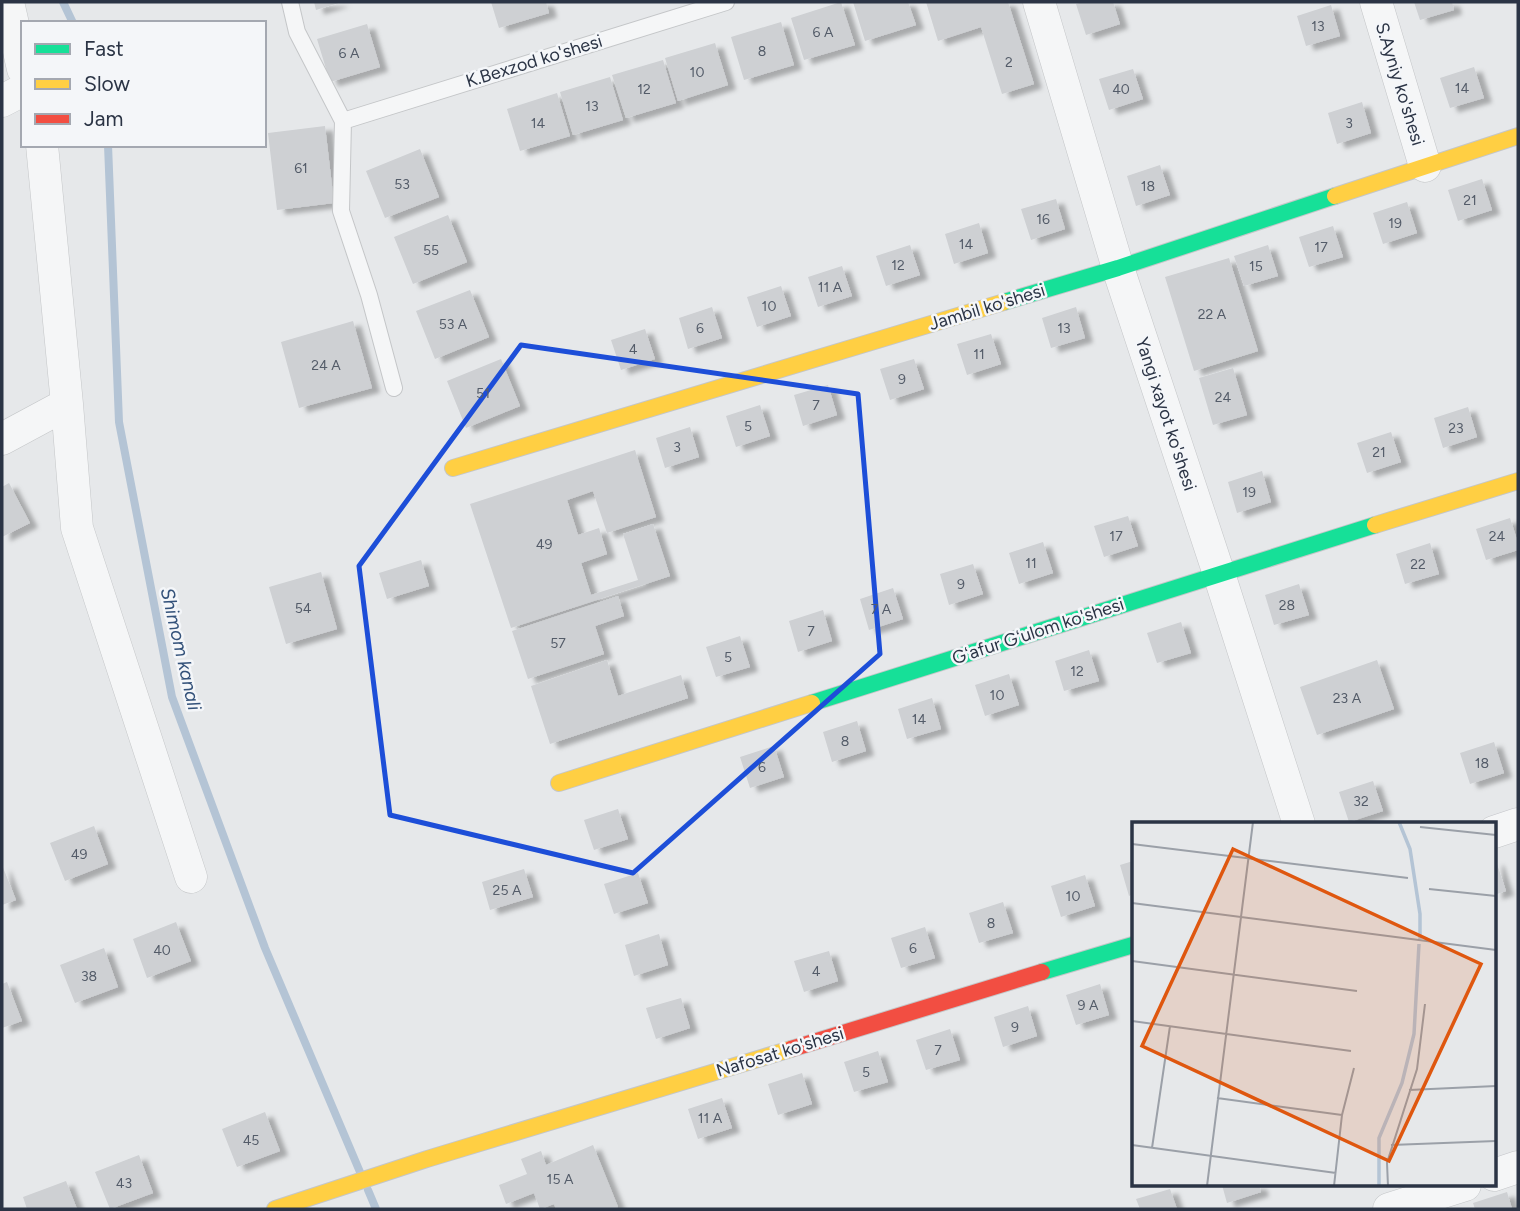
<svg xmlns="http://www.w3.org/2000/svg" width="1520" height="1211" viewBox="0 0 1520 1211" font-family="Figtree,sans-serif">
  <defs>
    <filter id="shadow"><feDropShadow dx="8" dy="4.5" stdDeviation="2" flood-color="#0004"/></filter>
  </defs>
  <rect width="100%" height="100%" fill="#e6e8ea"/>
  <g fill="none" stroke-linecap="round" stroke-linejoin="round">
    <path stroke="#b4c4d5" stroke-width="8" d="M63 2 73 23
      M108 145 119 422 172 697 265 948 360 1172
      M368 1190 376 1209"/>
  </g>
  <path fill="#ced0d3" filter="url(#shadow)" d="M314 2H342L316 10Z
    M491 2H546L549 13 499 28Z
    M841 2 855 45 804 60 791 18Z
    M853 2H908L916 25 865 41Z
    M926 2H1008L1034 84 1002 94 981 27 938 41Z
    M1084 2H1113L1120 24 1086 35 1076 4Z
    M1414 2H1452L1454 10 1420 20Z
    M1331 5 1340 36 1306 46 1297 16Z
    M781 22 794 65 744 80 731 37Z
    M367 24 380 67 330 82 317 39Z
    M715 43 728 85 678 101 665 58Z
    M663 60 676 103 626 118 612 75Z
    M1474 67 1484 98 1450 108 1440 78Z
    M1133 69 1143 99 1109 110 1099 79Z
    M610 77 623 120 573 135 560 92Z
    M557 93 570 136 520 151 507 109Z
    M1362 102 1371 133 1337 144 1328 113Z
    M325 126 334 203 277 210 268 133Z
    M420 149 439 197 385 218 366 171Z
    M1160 165 1170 195 1136 206 1127 176Z
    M1482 179 1492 210 1458 221 1448 190Z
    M1056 199 1065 229 1031 240 1021 209Z
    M1407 202 1417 233 1383 244 1373 213Z
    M448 215 467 262 413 284 394 237Z
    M979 223 988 253 954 264 945 234Z
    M1333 226 1343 257 1309 267 1299 237Z
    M910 245 920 275 886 286 876 256Z
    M1268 245 1278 276 1244 286 1234 256Z
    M1229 258 1258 351 1194 371 1165 277Z
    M842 266 852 296 818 307 808 277Z
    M781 286 791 316 757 327 747 297Z
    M470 290 489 337 435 359 416 311Z
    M712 307 722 338 688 349 679 318Z
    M1076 307 1085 338 1051 348 1042 318Z
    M353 321 372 388 299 408 281 342Z
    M645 329 655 359 621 370 611 340Z
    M991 334 1001 364 967 375 957 344Z
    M501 359 520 406 466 428 447 381Z
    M914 359 924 389 890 400 880 369Z
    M1233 368 1247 415 1213 425 1199 378Z
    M828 385 837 415 803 426 794 395Z
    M760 405 770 436 736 447 726 416Z
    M1468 407 1477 437 1443 448 1434 418Z
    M690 427 699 457 665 468 656 438Z
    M1391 432 1401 462 1367 473 1357 443Z
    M635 450 656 517 607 533 593 491 567 500 578 535 599 528 607 554 581 563 591 595 638 580 623 534 653 524 670 576 511 628 470 504Z
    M1262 471 1271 502 1237 513 1228 482Z
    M9 483 30 523 2 537V487Z
    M1128 516 1138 546 1104 557 1094 526Z
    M1510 518 1518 543V550L1486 560 1476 529Z
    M1043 542 1053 573 1019 584 1009 553Z
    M1430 543 1439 574 1405 584 1396 554Z
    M421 560 429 586 387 599 379 573Z
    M973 564 983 594 949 605 940 574Z
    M321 572 337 629 286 644 269 587Z
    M1299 584 1309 615 1274 625 1265 595Z
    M893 588 903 619 869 630 860 599Z
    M618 596 624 616 595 626 604 654 528 679 512 631Z
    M823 610 832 641 798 652 789 621Z
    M1181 622 1191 653 1157 663 1147 633Z
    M740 636 750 667 716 677 706 647Z
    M1089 650 1099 681 1064 691 1055 661Z
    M607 660 618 696 681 675 688 698 550 744 531 686Z
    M1377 660 1394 709 1317 735 1300 687Z
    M1009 674 1019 705 985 716 975 685Z
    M932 698 941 729 907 739 898 709Z
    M857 721 866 751 832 762 823 732Z
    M1494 742 1504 773 1470 784 1460 753Z
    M774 746 784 777 750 788 740 757Z
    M1373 781 1383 811 1349 822 1339 792Z
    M618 809 628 839 594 850 584 820Z
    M94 826 108 864 65 881 50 843Z
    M1133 861V894L1129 896 1120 865Z
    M1494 861H1496L1506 891 1494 895Z
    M2 865 16 900 2 905Z
    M524 869 533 897 490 910 482 882Z
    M638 873 648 903 614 914 604 884Z
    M1085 875 1095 906 1061 917 1051 886Z
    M1003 902 1013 933 979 943 969 913Z
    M176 922 191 961 147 978 133 939Z
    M925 927 935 958 901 968 891 938Z
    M659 934 668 965 634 976 625 945Z
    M104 948 118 987 75 1003 60 965Z
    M829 951 838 981 804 992 794 961Z
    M7 982 22 1021 2 1028V984Z
    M1100 984 1109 1015 1076 1025 1066 995Z
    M681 998 690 1028 656 1039 646 1008Z
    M1028 1006 1037 1036 1003 1047 994 1017Z
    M950 1029 960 1060 926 1070 916 1040Z
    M878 1051 888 1082 854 1092 844 1062Z
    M802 1073 812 1104 778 1115 768 1084Z
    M722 1098 732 1128 698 1139 688 1109Z
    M265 1112 280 1151 237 1167 222 1129Z
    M593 1145 618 1207 614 1209H556L554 1204 540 1209 534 1193 506 1204 499 1185 527 1174 521 1159 541 1151 546 1165Z
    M139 1155 153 1193 110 1209 95 1172Z
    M66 1181 77 1209H27L23 1197Z
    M1222 1185H1259L1261 1192 1227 1203Z
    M1170 1189 1177 1209H1140L1136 1199Z
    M1507 1192 1512 1209H1475L1473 1203Z"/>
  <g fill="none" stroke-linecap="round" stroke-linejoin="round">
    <defs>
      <path id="lane" d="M290 2 297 32 343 121 341 211 369 295 394 388
        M343 121 726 2"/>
      <path id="street" d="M8 2 23 69
        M1039 2 1118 268 1219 574 1299 824
        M1376 2 1425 166
        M2 101 23 90
        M42 145 67 404 77 528 191 877
        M2 439 67 404
        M1494 832 1518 824
        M1494 1175 1518 1167
        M1389 1209 1465 1185"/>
      <path id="fast" d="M1004 302 1118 268 1335 196
        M812 703 1375 525
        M1042 972 1133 945"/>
      <path id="slow" d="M1335 196 1518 136
        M453 468 1004 302
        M1375 525 1518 481
        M559 783 812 703
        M275 1209 427 1159 791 1049"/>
      <path id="jam" d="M791 1049 1042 972"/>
    </defs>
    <use href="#lane" stroke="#c4c6c8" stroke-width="18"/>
    <use href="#street" stroke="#c4c6c8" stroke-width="33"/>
    <use href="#fast" stroke="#c4c6c8" stroke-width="18"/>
    <use href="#slow" stroke="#c4c6c8" stroke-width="18"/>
    <use href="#jam" stroke="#c4c6c8" stroke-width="18"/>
    <use href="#lane" stroke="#f5f6f7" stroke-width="16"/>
    <use href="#street" stroke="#f5f6f7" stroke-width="32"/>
    <use href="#fast" stroke="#16e098" stroke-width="16"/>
    <use href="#slow" stroke="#ffcf43" stroke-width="16"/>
    <use href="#jam" stroke="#f24e42" stroke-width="16"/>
  </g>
  <path fill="none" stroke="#1d4ed8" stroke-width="5" stroke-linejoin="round" d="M521 345 858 394 880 654 633 873 390 815 359 566Z"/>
  <g text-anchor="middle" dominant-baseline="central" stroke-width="5" stroke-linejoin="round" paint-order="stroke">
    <g font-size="14" fill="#545c69">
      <text x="1318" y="26">13</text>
      <text x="823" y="32">6 A</text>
      <text x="762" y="51">8</text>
      <text x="349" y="53">6 A</text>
      <text x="1009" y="62">2</text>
      <text x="697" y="72">10</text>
      <text x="1462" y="88">14</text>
      <text x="644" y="89">12</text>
      <text x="1121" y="89">40</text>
      <text x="592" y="106">13</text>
      <text x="538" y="123">14</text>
      <text x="1349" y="123">3</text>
      <text x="301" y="168">61</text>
      <text x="402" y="184">53</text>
      <text x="1148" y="186">18</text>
      <text x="1470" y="200">21</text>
      <text x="1043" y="219">16</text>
      <text x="1395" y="223">19</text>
      <text x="966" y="244">14</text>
      <text x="1321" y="247">17</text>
      <text x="431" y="250">55</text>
      <text x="898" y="265">12</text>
      <text x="1256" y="266">15</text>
      <text x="830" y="287">11 A</text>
      <text x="769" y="306">10</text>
      <text x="1212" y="314">22 A</text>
      <text x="453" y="324">53 A</text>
      <text x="700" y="328">6</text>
      <text x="1064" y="328">13</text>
      <text x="633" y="349">4</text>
      <text x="979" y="354">11</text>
      <text x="326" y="365">24 A</text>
      <text x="902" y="379">9</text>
      <text x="483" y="393">51</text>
      <text x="1223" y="397">24</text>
      <text x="816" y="405">7</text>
      <text x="748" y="426">5</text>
      <text x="1456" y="428">23</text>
      <text x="677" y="447">3</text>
      <text x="1379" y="452">21</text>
      <text x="1249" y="492">19</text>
      <text x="1116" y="536">17</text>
      <text x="1497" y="536">24</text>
      <text x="544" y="544">49</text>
      <text x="1031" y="563">11</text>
      <text x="1418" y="564">22</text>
      <text x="961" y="584">9</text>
      <text x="1287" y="605">28</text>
      <text x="303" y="608">54</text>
      <text x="881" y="609">7 A</text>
      <text x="811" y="631">7</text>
      <text x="558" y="643">57</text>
      <text x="728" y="657">5</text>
      <text x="1077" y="671">12</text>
      <text x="997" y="695">10</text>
      <text x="1347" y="698">23 A</text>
      <text x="919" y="719">14</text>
      <text x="845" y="741">8</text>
      <text x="1482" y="763">18</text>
      <text x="762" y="767">6</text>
      <text x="1361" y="801">32</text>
      <text x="79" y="854">49</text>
      <text x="507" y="890">25 A</text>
      <text x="1073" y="896">10</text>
      <text x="991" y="923">8</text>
      <text x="913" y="948">6</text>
      <text x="162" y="950">40</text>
      <text x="816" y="971">4</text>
      <text x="89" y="976">38</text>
      <text x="1088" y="1005">9 A</text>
      <text x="1015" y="1027">9</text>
      <text x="938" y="1050">7</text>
      <text x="866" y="1072">5</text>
      <text x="710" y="1118">11 A</text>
      <text x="251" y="1140">45</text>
      <text x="560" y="1179">15 A</text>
      <text x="124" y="1183">43</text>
    </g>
    <g font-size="18" fill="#2b3445" stroke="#f4f6f9">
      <text transform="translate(534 61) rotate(-17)">K.Bexzod ko'shesi</text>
      <text transform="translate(1400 84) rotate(73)">S.Ayniy ko'shesi</text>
      <text transform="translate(987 307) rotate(-17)">Jambil ko'shesi</text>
      <text transform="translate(1166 414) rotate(72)">Yangi xayot ko'shesi</text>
      <text transform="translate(1038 631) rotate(-18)">Gʻafur Gʻulom ko'shesi</text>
      <text transform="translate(780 1052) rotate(-17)">Nafosat ko'shesi</text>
    </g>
    <g font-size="19" font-style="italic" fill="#34527a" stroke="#f4f6f9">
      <text transform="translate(181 649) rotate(77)">Shimom kanali</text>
    </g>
  </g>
  <g transform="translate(1132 822)">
    <rect width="364" height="364" fill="#e6e8ea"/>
    <path fill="none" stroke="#b4c4d5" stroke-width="3.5" d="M267 0 278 27 288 92V117M247 364V316L270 261 282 212 287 122"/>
    <path fill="none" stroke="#9ba0a8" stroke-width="2" d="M288 5 364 13M0 22 276 56M297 67 364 74M0 81 364 128M0 139 225 169M0 199 219 229M277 268 364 264M85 276 210 293M0 323 204 351M259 323 364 319M20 326 38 204M75 364 121 0M202 364 210 293 222 246M256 364 255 341 285 247 293 182"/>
    <path fill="#df570f" fill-opacity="0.15" stroke="#df570f" stroke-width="3.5" d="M101 27 349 142 257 339 10 224Z"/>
    <rect width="364" height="364" fill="none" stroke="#2b3445" stroke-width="3.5"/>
  </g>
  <rect width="1520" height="1211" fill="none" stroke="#2b3445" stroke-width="7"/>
  <rect x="21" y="21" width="245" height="126" fill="#f4f6f9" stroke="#a4a8b1" stroke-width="2"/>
  <rect x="35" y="44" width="35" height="10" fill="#16e098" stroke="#a4a8b1" stroke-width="2"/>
  <text x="84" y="56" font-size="21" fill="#2b3445">Fast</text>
  <rect x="35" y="79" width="35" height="10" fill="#ffcf43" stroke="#a4a8b1" stroke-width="2"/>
  <text x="84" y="91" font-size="21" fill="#2b3445">Slow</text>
  <rect x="35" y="114" width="35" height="10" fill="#f24e42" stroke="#a4a8b1" stroke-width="2"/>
  <text x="84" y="126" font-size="21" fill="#2b3445">Jam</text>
</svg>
